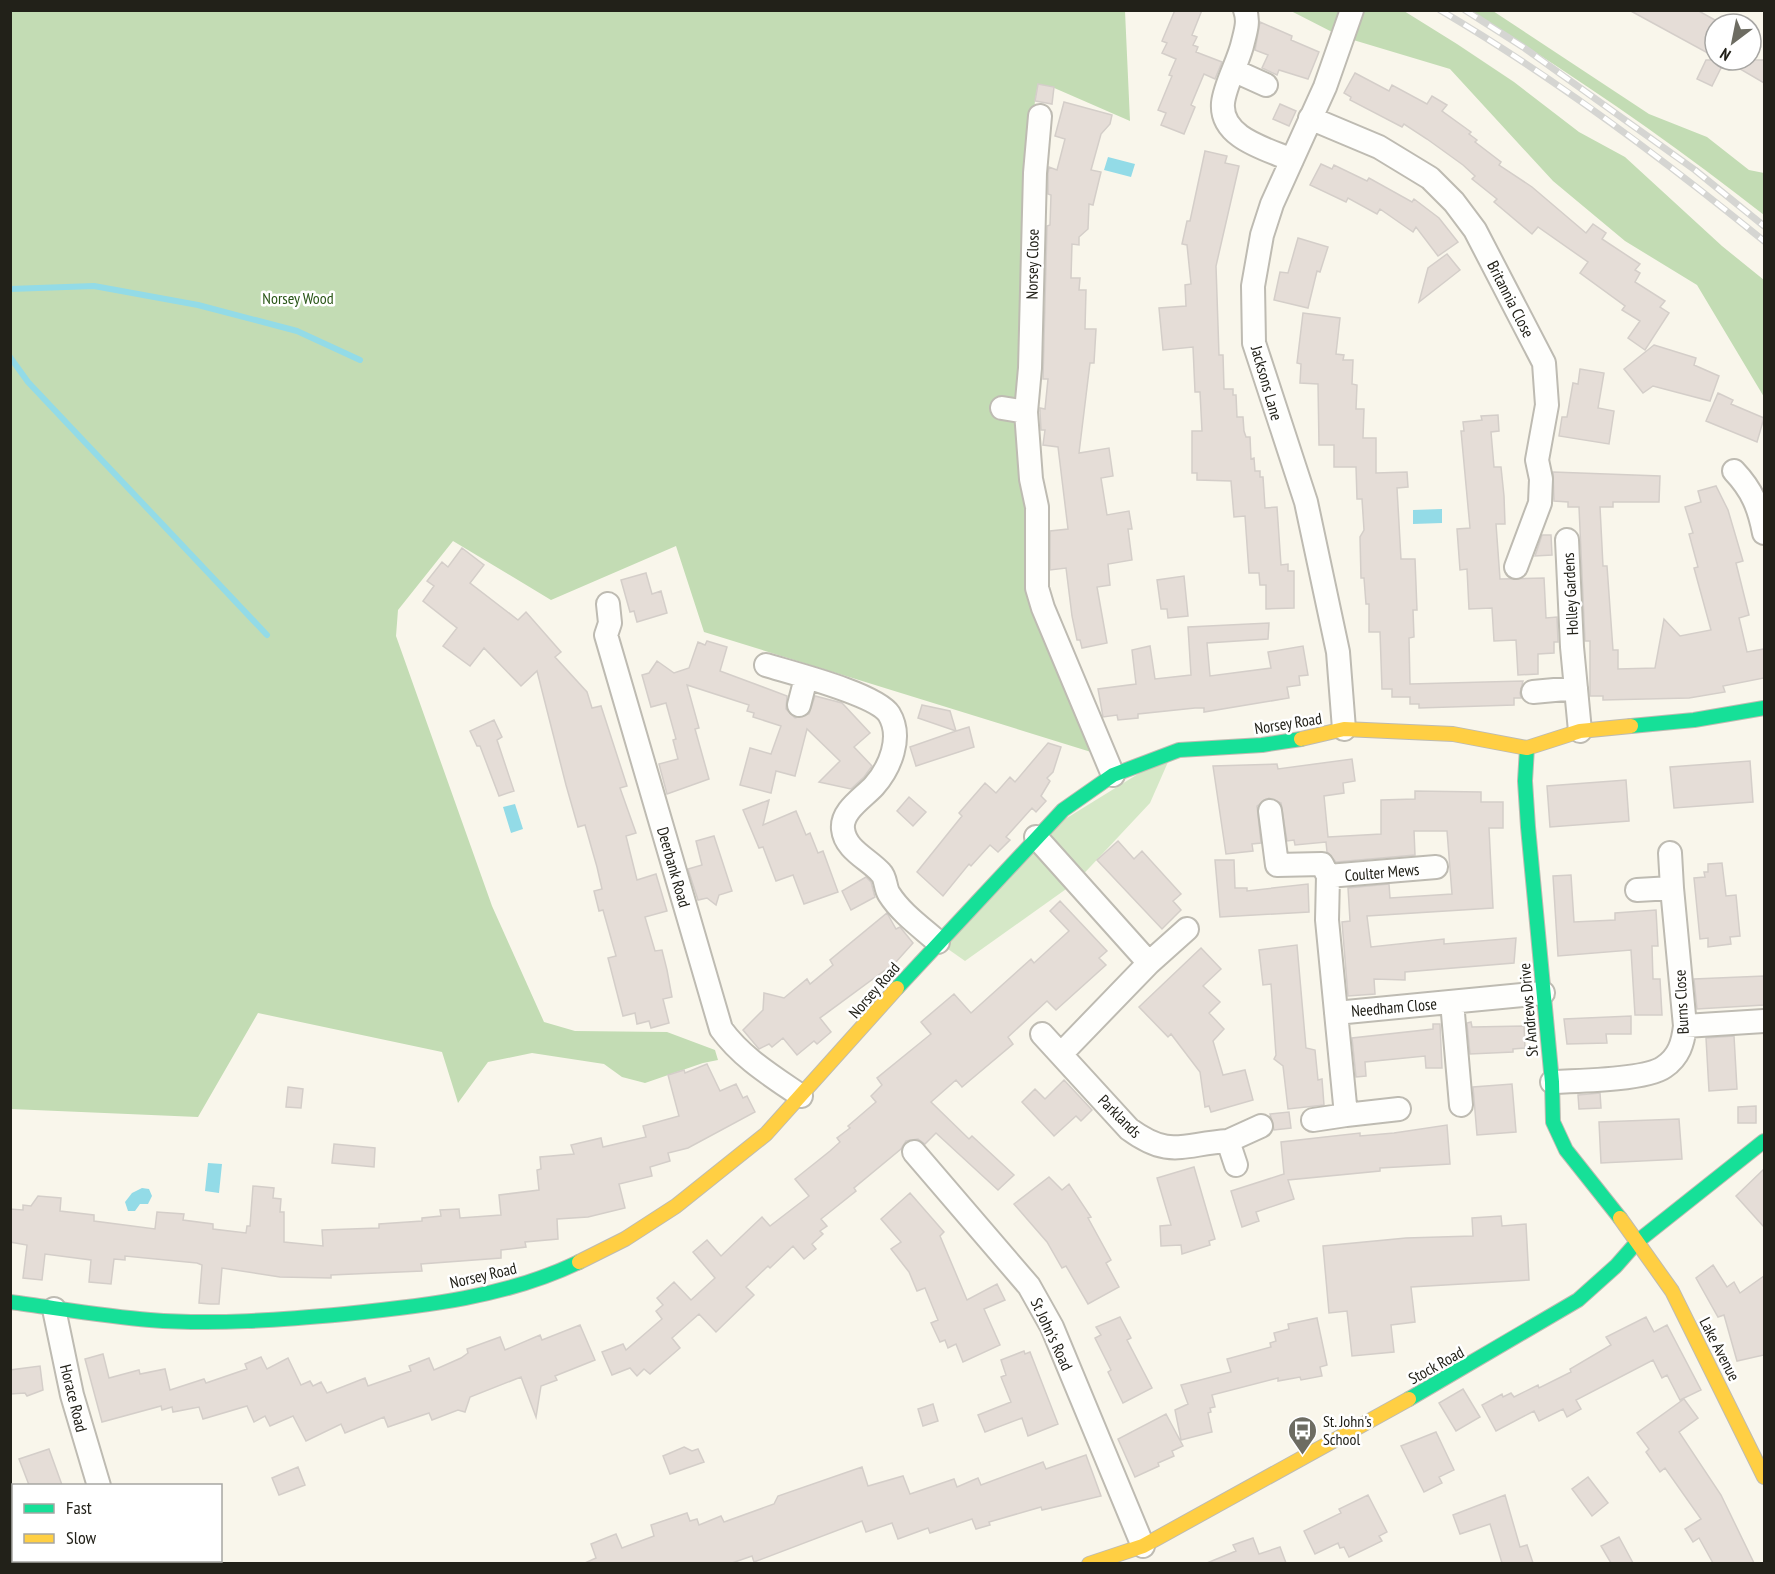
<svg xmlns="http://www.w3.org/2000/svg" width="1775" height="1574" viewBox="0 0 1775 1574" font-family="'PT Sans Narrow',sans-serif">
  <rect width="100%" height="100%" fill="#f9f6eb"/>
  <path fill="#d5e8c7" d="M1172 753 1150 803 1076 882 965 961 938 942 1036 837Z"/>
  <path fill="#c3dcb4" d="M10 11H1125L1130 121 1052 87 1035 101 1026 190 1032 526 1091 752 704 632 676 546 551 600 453 541 398 610 396 636 492 906 544 1022 575 1031 667 1032 715 1050 718 1060 703 1063 645 1083 622 1077 604 1064 532 1053 488 1062 458 1103 442 1052 258 1013 198 1117 11 1109Z
    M1291 11H1342L1336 34Z
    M1362 11H1404L1457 44 1514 82 1579 132 1625 157 1722 246 1764 280V397L1697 285 1625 241 1553 181 1450 69 1350 39Z
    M1470 11H1493L1649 114 1707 137 1749 170 1764 173V215C1670 141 1572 74 1470 11Z"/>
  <path fill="#93dbe7" d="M1108 157 1135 164 1131 177 1104 170Z
    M1442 509V523L1413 524V510Z
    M515 804 523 829 511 833 503 807Z
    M208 1163 222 1164 219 1193 205 1191Z
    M142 1188 149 1189 152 1196 148 1204H140L135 1211H128L125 1202 132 1193Z"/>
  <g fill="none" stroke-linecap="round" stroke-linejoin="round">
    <path stroke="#93dbe7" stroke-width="6" d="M10 289 94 286 198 305 297 331 360 360
      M10 357 28 382 267 635"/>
  </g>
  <path fill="#e5ddd7" stroke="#d4cec9" stroke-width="1.5" d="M1175 10H1202L1192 35 1197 37 1193 45 1198 47 1196 52 1222 62 1215 79 1204 74 1191 105 1195 107 1184 134 1161 125 1166 113 1158 110 1172 76 1169 75 1176 59 1162 53 1167 43 1162 41Z
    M1629 10H1697L1715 20V57Z
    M1260 22 1292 36 1291 40 1319 52 1308 79 1279 70 1277 75 1262 68 1268 55 1255 50Z
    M1706 60H1764V83L1725 60 1712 86 1697 79Z
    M1355 73 1389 91 1392 85 1427 104 1432 96 1447 105 1442 111 1471 132 1469 134 1477 140 1475 142 1501 162 1499 165 1532 187 1586 233 1593 224 1606 233 1602 239 1640 264 1635 270 1640 273 1635 282 1665 301 1660 307 1669 313 1645 350 1628 338 1640 321 1622 310 1625 306 1580 273 1588 262 1538 227 1532 234 1494 202 1497 199 1472 179 1475 176 1463 165 1427 139 1404 124 1402 127 1350 100 1351 97 1344 93Z
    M1038 84 1054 87 1052 104 1035 101Z
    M1064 102 1112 115 1110 124 1101 134 1091 170 1101 172 1093 205 1089 204 1088 229 1079 237V245L1072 244 1071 278H1080L1079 290H1086L1085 329H1096L1094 363H1090L1079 453 1109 448 1113 476 1101 478 1107 515 1129 511 1132 529H1128L1132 560 1108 564 1110 585 1097 587 1107 643 1082 648 1080 640H1077L1072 616 1066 568 1050 570V531L1068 529 1058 447 1043 445 1045 430H1041L1040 412V408L1045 409 1048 379H1043L1047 226 1050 225 1051 195 1048 194V174L1049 167 1057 170 1065 139 1055 136Z
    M1280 104 1296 111 1289 126 1273 119Z
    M1205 151 1227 156 1225 163 1239 166 1216 266 1219 355H1223L1224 389H1233V395H1236L1237 417H1243L1244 431 1246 437H1250L1251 459 1254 458 1255 471H1260V477H1263L1265 508 1277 507 1281 565 1288 564V571H1294V608L1266 609V585H1260L1259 573H1249L1245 516 1234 517 1231 481 1197 480V473H1192V431H1202L1200 392H1195L1193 347 1163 350 1159 308 1186 306 1185 285 1191 284 1187 245 1182 244 1187 221H1190Z
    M1321 164 1332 169 1334 165 1367 181 1369 178 1412 202 1414 199 1439 218 1458 242 1438 256 1416 227 1413 232 1380 209 1377 214 1348 198 1346 202 1310 185Z
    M1298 238 1328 247 1320 272 1317 271 1308 308 1274 300 1280 272 1288 273Z
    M1447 254 1460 270 1419 302 1428 268Z
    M1303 313 1340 318 1336 354 1344 355 1343 360H1353L1352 384 1357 385 1356 409H1364L1363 438H1376V473L1407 472 1408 487 1397 488 1401 559H1415L1417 610H1413L1414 637 1409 638 1410 684 1523 681 1520 693 1521 698H1514V705L1419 708V704H1410V697H1392V689H1382L1380 632H1369V604H1366L1364 578H1361L1360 537 1364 530 1362 499H1357L1356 467H1334V445H1319L1318 384 1300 383 1301 364 1297 363Z
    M1654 345 1696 358 1694 365 1719 376 1710 401 1653 386 1643 393 1624 369Z
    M1580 369 1604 373 1598 408 1614 411 1609 444 1559 436 1562 417H1567L1573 383 1578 384Z
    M1718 393 1733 400 1731 404 1764 418 1757 442 1706 421Z
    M1498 415 1499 431 1491 432 1494 467H1501L1504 496 1505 524H1496L1500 579 1544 578 1546 618 1557 617 1558 642H1554V653L1538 654V674L1518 675 1516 640 1494 641 1492 608 1469 609 1467 569 1460 570 1457 529 1470 528 1461 431H1464L1463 422 1482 420 1481 416Z
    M1553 472 1660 476 1659 502H1613V507H1600L1603 566H1607L1613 650H1618V669L1655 668 1664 619 1680 636 1711 630 1694 568 1698 567 1689 534 1693 533 1685 507 1701 502 1698 491 1716 486 1728 510 1743 561 1736 563 1749 615 1739 618 1747 652 1764 649V678L1723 686 1725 692 1689 698 1603 700V696H1590V641H1585L1579 507H1568V502L1554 501Z
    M1542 535H1551L1552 555 1535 556Z
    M462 548 484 565 470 583 518 620 526 612 561 652 555 657 587 692 592 708 601 706 627 786 620 788 636 833 626 836 637 880 656 874 667 911 645 917 655 951 662 950 667 970 672 997 663 999 669 1023 651 1028 649 1021 637 1024 635 1013 623 1016 608 958 616 956 603 910 599 911 594 891 602 889 597 867 585 825 578 827 566 785 537 671 521 686 484 648 470 666 443 646 457 628 423 601 434 586 427 581 442 562 448 567Z
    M646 573 652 594 661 591 667 613 637 622 634 611 630 612 621 580Z
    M1184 576 1188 616 1168 618 1167 609H1161L1157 580Z
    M1269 623 1268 639 1207 643 1210 676 1271 668 1268 652 1303 646 1308 675 1299 676 1300 685 1287 687 1289 698 1204 712V708H1195L1138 714V718L1118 720 1117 715 1103 717 1098 689 1136 684 1132 650 1150 646 1155 679 1191 675 1188 627Z
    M707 641 727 647 720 671 787 696 786 709 795 718 809 714 815 696 842 703 870 733 854 747 872 766 864 777 851 789 819 782 840 761 807 729 795 776 776 771 771 793 740 785 750 748 771 754 781 726 753 717 754 713 747 711 749 705 687 685 699 728 695 729 709 779 667 794 659 764 678 759 673 740 676 739 666 703 651 707 642 675 649 673 657 661 674 673 689 668 698 642 705 645Z
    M922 705 950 711 956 731 969 727 974 747 916 766 910 747 956 731 918 718Z
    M494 720 502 737 497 740 514 791 499 796 480 746H477L470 731Z
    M1048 743 1061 747 1053 772 1047 778 1050 781 1041 796 1046 801 1036 812 1032 808 1006 837 1010 840 998 852 990 845 971 866 969 864 943 896 917 872 962 816 959 813 985 783 996 793 1010 777 1015 782Z
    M1352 759 1355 781 1343 783 1344 793 1324 796 1328 837 1381 834V800L1415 799V791L1481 792V802H1503V828H1489L1493 908 1367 916 1371 947 1444 939V944L1516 938 1514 963 1405 972V980L1374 979 1375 994 1348 996 1342 922 1350 921 1348 888 1389 884 1390 898 1452 894 1447 831H1414L1415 855 1336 862 1327 852 1326 842 1295 845 1294 840 1287 841 1281 803 1269 798 1257 806 1261 843 1252 844 1253 851 1226 854 1213 766 1277 764 1278 769Z
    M1750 761 1753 802 1674 808 1670 767Z
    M1626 780 1629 821 1550 827 1547 786Z
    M909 797 926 812 913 826 897 811Z
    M769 800 763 825 796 811 806 835 810 833 818 853 823 851 838 892 804 904 793 875 776 881 763 847 759 848 743 810Z
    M714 836 732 891 719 895 716 905 707 898 698 900 688 869 702 865 696 841Z
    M1118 841 1134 859 1142 851 1181 894 1173 901 1181 910 1162 929 1097 860Z
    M1215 860H1234L1235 888H1247V891L1308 884 1309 912 1220 917Z
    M1722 863 1726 896 1736 895 1740 936 1730 937 1731 944 1708 947V938L1700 939 1694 878 1705 877 1704 872H1708V864Z
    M1571 875 1574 922 1615 920V913L1656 910 1658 946H1652L1653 979H1660L1662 1015H1635L1631 950 1558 956 1553 876Z
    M866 877 871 882 875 897 851 910 842 891Z
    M1060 901 1107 951 1099 958 1106 965 1056 1010 1047 1001 1008 1037 1013 1044 962 1087 956 1080 931 1102 969 1139 972 1136 1014 1175 998 1190 936 1133 925 1144 918 1139 906 1141 901 1149 854 1188 856 1191 821 1219 827 1226 820 1231 823 1234 812 1244 816 1249 804 1259 793 1246 770 1268 768 1266 746 1287 754 1295 716 1332 699 1314 672 1338 680 1348 650 1374 644 1369 637 1376 630 1368 612 1375 602 1352 623 1344 626 1350 662 1319 656 1311 663 1305 657 1298 674 1282 691 1300 715 1278 693 1252 707 1240 721 1256 762 1217 770 1226 809 1196 795 1179 830 1151 840 1142 837 1138 850 1128 848 1126 876 1102 871 1096 882 1085 877 1078 931 1034 921 1022 954 994 971 1013 1031 959 1034 963 1069 931 1050 911Z
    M887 913 896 929 900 927 913 943 896 962 820 1018 831 1032 817 1044 814 1041 797 1055 783 1038 772 1047 769 1044 759 1049 743 1030 763 1010 764 993 784 998 807 979 810 984 833 965 830 960Z
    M1297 945 1306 1048 1315 1050 1318 1080 1322 1079 1324 1105 1288 1109 1283 1066 1274 1059 1276 1055 1271 984 1263 985 1259 950Z
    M1201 948 1221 969 1203 986 1220 1002 1209 1013 1224 1029 1213 1041 1223 1075 1245 1070 1253 1100 1211 1112 1209 1106 1205 1107 1200 1072 1171 1034 1168 1037 1139 1007Z
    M1764 976V1005L1697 1009 1694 979Z
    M1631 1016V1034H1606L1607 1043 1567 1044 1564 1019Z
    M1471 1022 1472 1027 1524 1026 1525 1048 1513 1049V1052L1470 1054 1467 1023Z
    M1433 1024H1440L1442 1068H1426L1425 1056 1365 1062 1366 1076 1356 1077 1352 1038 1433 1029Z
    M1734 1036 1737 1089 1709 1091 1706 1038Z
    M707 1064 720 1091 736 1084 743 1098 747 1096 755 1112 688 1148 668 1153 670 1161 650 1167 652 1176 619 1184 625 1208 588 1217 557 1219 558 1239 525 1242 526 1247 501 1250V1258L421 1264 422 1271 331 1275V1278L280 1277 222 1268 219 1304H210L199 1303 202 1265 197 1263 125 1256V1260L114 1259 111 1284 89 1282 91 1260 45 1254 42 1280 23 1278 27 1245 10 1242V1209L23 1210V1205L31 1206 38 1196 61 1198 60 1211 94 1215V1221L155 1229 157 1212 184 1214 183 1220 213 1224V1229L246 1233 247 1226H250L253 1186 274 1188 273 1198 281 1199 280 1212H284V1242L323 1246 322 1230 379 1228V1224L422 1221V1218L441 1216 440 1210 459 1209 460 1218 501 1215 499 1195 539 1190 537 1170 541 1169 540 1157 574 1154 571 1145 601 1138 603 1147 646 1137 643 1126 679 1116 668 1075 684 1070 685 1073Z
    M1064 1080 1092 1110 1081 1121 1076 1116 1054 1136 1022 1102 1035 1089 1045 1099Z
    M1512 1084 1516 1132 1477 1135 1473 1087Z
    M288 1087 303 1089 301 1108 286 1107Z
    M1600 1093 1601 1108 1579 1109 1578 1095Z
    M1756 1106V1123H1738V1107Z
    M1289 1112 1291 1128 1274 1130 1270 1114Z
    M1679 1119 1682 1159 1601 1163 1599 1122Z
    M1447 1125 1450 1164 1380 1168V1171L1288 1180 1294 1199 1256 1212 1259 1221 1242 1227 1231 1191 1284 1174 1281 1142 1360 1133V1136L1394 1133Z
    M334 1144 375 1148 374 1167 332 1163Z
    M1194 1167 1215 1239 1209 1241 1210 1245 1182 1254 1181 1245 1161 1246 1160 1226 1171 1225 1157 1178Z
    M1764 1169V1227L1736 1196Z
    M1049 1177 1062 1190 1069 1184 1091 1217 1088 1218 1111 1260 1106 1263 1119 1287 1088 1304 1066 1266 1062 1268 1047 1242 1014 1204Z
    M910 1193 944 1232 940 1236 967 1300 997 1284 1005 1300 984 1309 1000 1345 963 1362 956 1344 948 1348 945 1340 940 1342 931 1323 938 1320 925 1288 917 1291 909 1272 891 1249 901 1242 881 1219Z
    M1501 1216 1502 1226 1526 1224 1529 1280 1411 1287 1415 1322 1391 1325 1394 1352 1352 1356 1347 1311 1329 1313 1323 1246 1406 1238 1473 1236 1472 1218Z
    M1713 1265 1727 1287 1734 1282 1740 1293 1764 1276V1355L1737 1361 1724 1315 1718 1317 1696 1278Z
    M1120 1317 1131 1338 1127 1340 1152 1388 1123 1403 1108 1372 1111 1370 1095 1338 1101 1335 1096 1327Z
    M1646 1317 1654 1332 1667 1325 1701 1390 1680 1400 1667 1375 1662 1378 1653 1360 1576 1400 1581 1409 1567 1417 1563 1409 1539 1421 1534 1411 1496 1431 1482 1405 1502 1394 1503 1397 1511 1393 1514 1397 1538 1385 1539 1388 1571 1372 1570 1369 1611 1345 1606 1337Z
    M1317 1318 1327 1365 1320 1367 1322 1376 1301 1380 1300 1377 1278 1381V1378L1212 1395 1215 1407 1210 1408 1211 1412 1208 1413 1212 1432 1181 1440 1175 1410 1188 1404 1181 1385 1231 1372 1227 1359 1271 1347 1270 1343 1276 1341 1274 1333 1289 1329 1288 1324Z
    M580 1325 595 1360 555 1376 557 1380 541 1386 536 1417 521 1377 470 1397 465 1412 458 1410 432 1420 429 1413 388 1427 384 1417 345 1433 341 1424 306 1441 293 1416 270 1426 265 1416 254 1422 247 1406 203 1419 199 1407 173 1412 172 1407 162 1410 161 1406 102 1422 85 1359 103 1354 109 1378 139 1370 140 1374 165 1369 170 1390 204 1379 206 1383 247 1369 245 1364 261 1357 267 1369 288 1358 301 1385 310 1381 313 1386 321 1382 327 1393 365 1378 368 1386 411 1371 409 1366 429 1358 434 1370 461 1358 468 1353 467 1349 500 1337 505 1350 540 1335 542 1340Z
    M1024 1351 1025 1354 1030 1352 1058 1424 1028 1436 1022 1418 985 1432 978 1415 1011 1402 1001 1377 1006 1375 1001 1360Z
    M40 1366 43 1390 27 1396 25 1393 10 1394V1370Z
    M1463 1389 1480 1417 1456 1431 1439 1403Z
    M1684 1399 1698 1418 1679 1432 1721 1495 1754 1563H1713L1699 1538 1693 1542 1685 1529 1701 1519 1665 1468 1660 1472 1646 1452 1649 1449 1637 1433Z
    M933 1404 938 1421 923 1426 918 1409Z
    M1166 1414 1183 1446 1172 1451 1174 1456 1158 1463 1159 1466 1135 1477 1118 1439Z
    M1436 1432 1454 1470 1439 1477 1442 1483 1424 1492 1401 1446Z
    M684 1447 692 1451 698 1449 704 1462 670 1474 663 1456Z
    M49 1449 62 1485H29L19 1459Z
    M1086 1455 1101 1496 1042 1510 1041 1507 989 1522 990 1525 976 1529 972 1519 930 1533 928 1528 898 1539 892 1523 866 1532 862 1521 754 1562 752 1556 732 1563H585L596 1558 591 1544 616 1534 622 1548 654 1536 651 1525 687 1513 690 1521 697 1519 699 1525 721 1516 724 1522 774 1504 778 1496 862 1467 868 1486 903 1476 910 1494 954 1479 957 1487 978 1478 981 1485 1043 1462 1046 1469Z
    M298 1467 305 1485 279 1495 272 1478Z
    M1588 1477 1608 1503 1592 1516 1572 1489Z
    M1368 1495 1387 1532 1379 1536 1382 1541 1349 1557 1344 1547 1340 1548 1338 1543 1315 1554 1304 1531 1341 1513 1339 1509Z
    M1505 1495 1520 1547 1527 1545 1533 1563H1502L1490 1524 1460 1534 1453 1515Z
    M1619 1537 1633 1563H1611L1601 1546Z
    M1253 1538 1259 1554 1280 1547 1286 1563H1207L1236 1551 1233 1545Z"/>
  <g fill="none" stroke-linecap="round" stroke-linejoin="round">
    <defs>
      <path id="street" d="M1245 10C1249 21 1246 30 1243 42 1239 61 1225 84 1223 103 1220 138 1267 149 1292 160
        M1235 71 1266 85
        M1040 116 1035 173 1030 368 1026 412 1031 479 1037 507V588L1043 608 1113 775
        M1310 118 1379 147 1430 178 1454 202 1475 230 1544 363 1547 405 1537 460 1541 479 1540 503 1516 567
        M1002 408 1026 412
        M1734 471C1752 490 1759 507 1764 533
        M1567 540 1572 647 1580 731
        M608 604 610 623 606 635 721 1029C742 1058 772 1076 801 1096
        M766 665C792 673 876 694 889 714 903 737 890 768 874 786 863 798 841 811 843 829 845 850 869 859 881 873 886 878 885 888 889 894 901 913 921 927 938 942
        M1533 692 1576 688
        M799 705 806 678
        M1344 729 1338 652 1306 502 1254 343 1253 286 1262 235 1272 204 1325 87 1352 10
        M1270 811 1277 865 1322 864 1328 876 1327 920 1346 1115 1399 1109
        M1036 837 1149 963 1061 1054
        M1670 853 1672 888
        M1328 876 1436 867
        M1149 963 1187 929
        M1452 1002 1461 1105
        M1336 1013 1543 993
        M1685 1026 1764 1021
        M1042 1034 1129 1129C1170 1159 1182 1144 1228 1141L1236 1165
        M1552 1082C1577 1081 1646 1080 1664 1067 1679 1057 1683 1043 1685 1026L1672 888 1637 890
        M1313 1120 1346 1115
        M1228 1141 1261 1126
        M914 1152 1029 1286 1052 1327 1143 1546
        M54 1309 72 1395 99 1486
        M125 1560 126 1564"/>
      <path id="fast" d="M1631 726 1694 720 1764 708
        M1527 748 1525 781 1528 827 1552 1082 1553 1122 1566 1150 1620 1218
        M897 988 1063 810 1113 775 1179 750 1262 745 1301 739
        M10 1302C56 1308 103 1316 150 1320 214 1325 280 1320 345 1314 424 1306 507 1297 579 1262
        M1409 1399 1578 1300 1616 1266 1638 1241 1764 1141"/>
      <path id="slow" d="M1301 739 1344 729 1453 734 1527 748 1580 731 1631 726
        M1620 1218 1672 1291 1764 1477
        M579 1262 625 1239 676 1206 766 1134 897 988
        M1089 1564 1143 1546 1409 1399"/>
    </defs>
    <use href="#street" stroke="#bebbb2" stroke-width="26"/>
    <use href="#fast" stroke="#bebbb2" stroke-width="16"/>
    <use href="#slow" stroke="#bebbb2" stroke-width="16"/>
    <use href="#street" stroke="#fefefc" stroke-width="22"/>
    <use href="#fast" stroke="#16e098" stroke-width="14"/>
    <use href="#slow" stroke="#ffcf43" stroke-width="14"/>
    <defs>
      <path id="rail" d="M1440 10C1554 77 1662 158 1764 241
        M1465 10 1523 47 1695 170 1764 226"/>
    </defs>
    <use href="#rail" stroke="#d5d5d2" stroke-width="7"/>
    <use href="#rail" stroke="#fff" stroke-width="4.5" stroke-dasharray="14" stroke-linecap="butt"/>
  </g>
  <defs>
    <symbol id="bus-pin" viewBox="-11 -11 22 30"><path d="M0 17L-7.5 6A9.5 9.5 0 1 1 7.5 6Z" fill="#6d6c62" stroke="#fff"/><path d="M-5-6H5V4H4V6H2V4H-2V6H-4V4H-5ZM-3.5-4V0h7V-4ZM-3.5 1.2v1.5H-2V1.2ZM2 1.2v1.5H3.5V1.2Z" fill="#fff"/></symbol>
  </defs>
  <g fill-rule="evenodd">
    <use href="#bus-pin" x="1286" y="1414" width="33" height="45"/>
  </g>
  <g text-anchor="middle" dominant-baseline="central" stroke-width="5" stroke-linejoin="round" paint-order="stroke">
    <g font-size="16" fill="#222119" stroke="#fff">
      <text transform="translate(1032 264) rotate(-89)">Norsey Close</text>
      <text transform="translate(1511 299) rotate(63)">Britannia Close</text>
      <text transform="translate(1267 383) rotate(74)">Jacksons Lane</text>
      <text transform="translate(1570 594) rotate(-93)">Holley Gardens</text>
      <text transform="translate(1288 723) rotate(-9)">Norsey Road</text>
      <text transform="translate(674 867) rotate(74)">Deerbank Road</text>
      <text transform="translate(1382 872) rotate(-5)">Coulter Mews</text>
      <text transform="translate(874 990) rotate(-49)">Norsey Road</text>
      <text transform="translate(1681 1002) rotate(-93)">Burns Close</text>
      <text transform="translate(1394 1007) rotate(-5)">Needham Close</text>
      <text transform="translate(1528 1010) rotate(-95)">St Andrews Drive</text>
      <text transform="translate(1120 1116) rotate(45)">Parklands</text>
      <text transform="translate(483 1275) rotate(-13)">Norsey Road</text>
      <text transform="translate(1052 1334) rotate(65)">St John's Road</text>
      <text transform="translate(1720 1349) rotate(63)">Lake Avenue</text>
      <text transform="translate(1436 1365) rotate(-29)">Stock Road</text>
      <text transform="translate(74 1398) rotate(76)">Horace Road</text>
    </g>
    <g font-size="16" fill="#295617" stroke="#fff">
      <text x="298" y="298">Norsey Wood</text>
    </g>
    <g font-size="16" fill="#222119" stroke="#fff" text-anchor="start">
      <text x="1323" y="1421">St. John's<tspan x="1323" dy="18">School</tspan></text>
    </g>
  </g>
  <rect width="1775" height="1574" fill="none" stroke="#222119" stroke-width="24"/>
  <rect x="12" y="1484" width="210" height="78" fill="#ffffff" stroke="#a7a6a3" stroke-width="1.5"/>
  <rect x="24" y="1504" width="30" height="9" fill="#16e098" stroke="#a7a6a3" stroke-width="1.5"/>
  <text x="66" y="1514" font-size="18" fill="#222119">Fast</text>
  <rect x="24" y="1534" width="30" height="9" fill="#ffcf43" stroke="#a7a6a3" stroke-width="1.5"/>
  <text x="66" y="1544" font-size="18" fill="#222119">Slow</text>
  <g transform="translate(1733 42) rotate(212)"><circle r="28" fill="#ffffff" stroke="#a7a6a3" stroke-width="1.5"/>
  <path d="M0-4.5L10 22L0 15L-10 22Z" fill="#6d6c62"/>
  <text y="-9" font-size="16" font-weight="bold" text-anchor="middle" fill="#222119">N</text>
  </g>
</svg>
